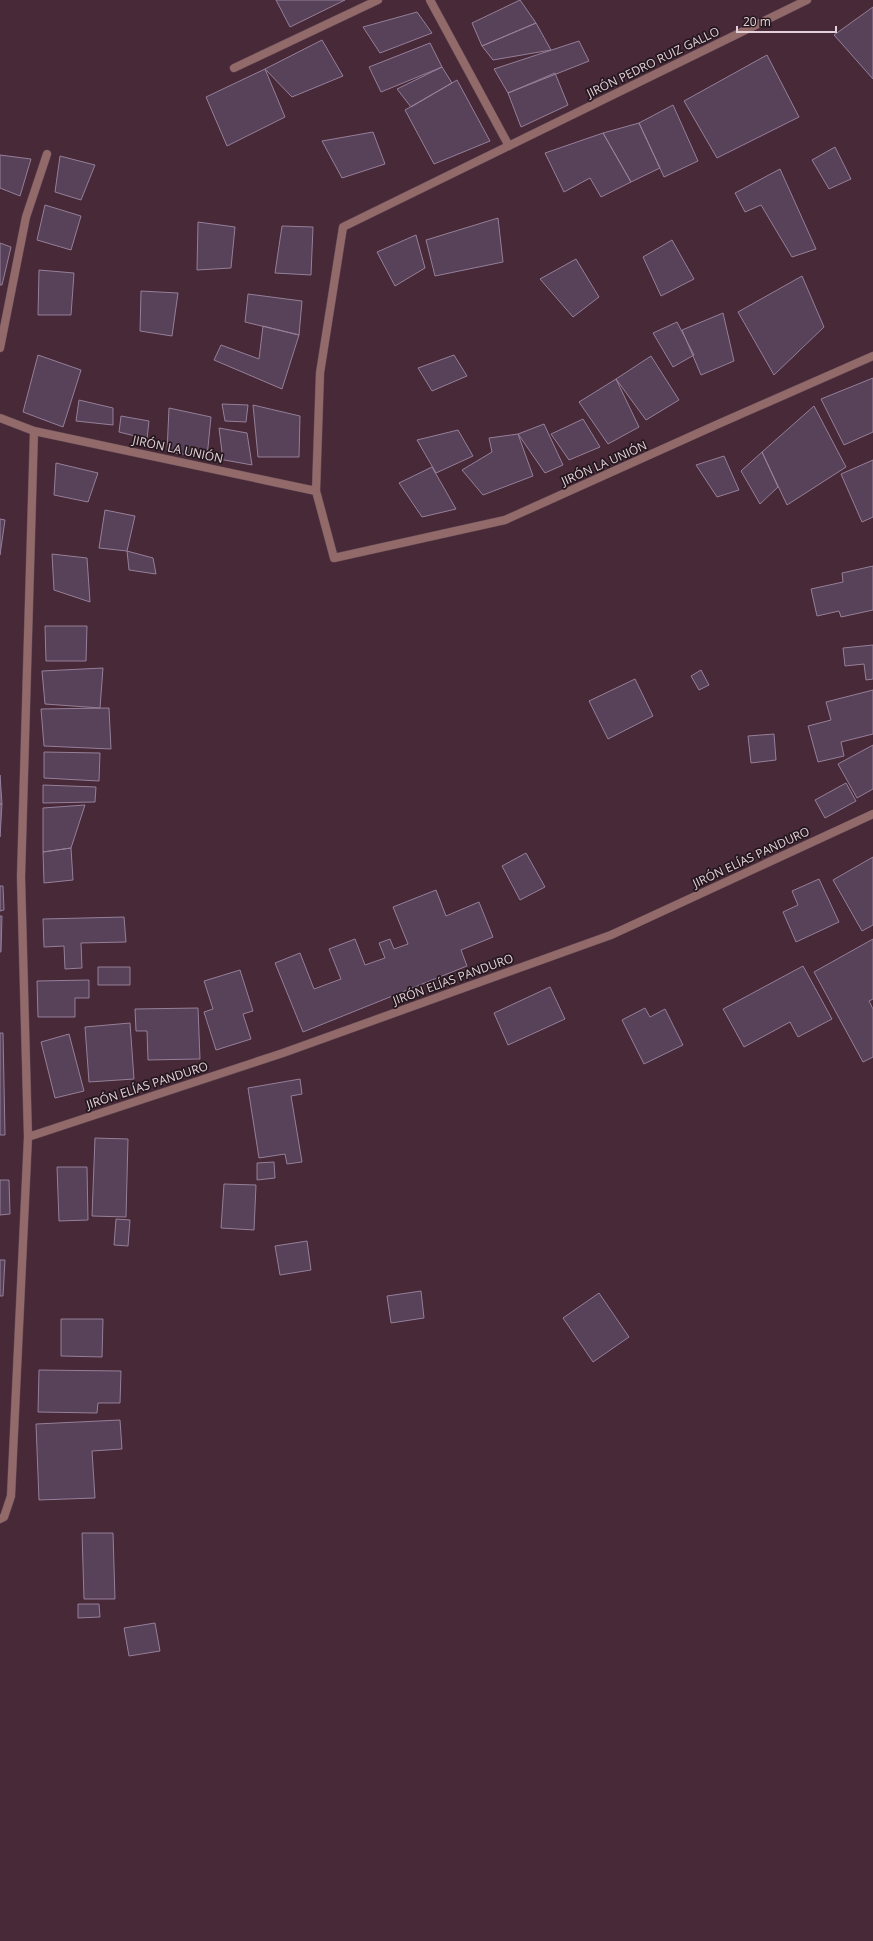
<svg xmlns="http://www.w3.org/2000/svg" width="873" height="1941" viewBox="0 0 873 1941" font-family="'Open Sans',sans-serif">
  <rect width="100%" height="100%" fill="#472937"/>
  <path fill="#58425a" stroke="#967f99" d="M276 0H345L290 27Z
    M520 0 536 23 482 46 472 23Z
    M873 7V79L834 35Z
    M417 12 432 33 380 53 363 27Z
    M536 23 551 50 493 60 482 46Z
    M322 40 343 76 292 97 265 69Z
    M579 41 589 61 508 93 494 69Z
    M430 43 442 67 381 92 369 67Z
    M767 55 799 117 717 158 684 101Z
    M442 67 452 83 411 107 397 89Z
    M265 69 285 117 227 146 206 97Z
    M555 73 568 105 521 127 508 93Z
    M457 80 490 141 434 164 405 110Z
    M673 105 698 161 664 177 639 123Z
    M639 123 660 168 631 182 603 133Z
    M373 132 385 164 342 178 322 141Z
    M603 133 631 182 601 197 590 178 564 192 545 153Z
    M835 147 851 179 829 189 812 160Z
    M0 155 31 159 20 196 0 188Z
    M60 156 95 165 81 200 55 192Z
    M780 169 816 249 792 257 761 205 745 212 735 193Z
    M45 205 81 216 71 250 37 240Z
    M498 218 503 262 435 276 426 240Z
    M198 222 235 227 231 268 197 270Z
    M282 226 313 227 311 275 275 273Z
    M416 235 425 268 395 286 377 252Z
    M672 240 694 279 661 296 643 257Z
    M0 243 11 247 2 285H0Z
    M576 259 599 297 573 317 540 279Z
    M39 270 74 273 71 315H38Z
    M802 276 824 327 774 375 738 312Z
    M141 291 178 293 172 336 140 331Z
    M248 294 302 301 299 335 245 322Z
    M723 313 734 361 701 375 682 330Z
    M677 322 694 355 673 367 653 333Z
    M263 326 299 335 282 389 214 360 221 345 259 359Z
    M38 355 81 370 63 427 23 412Z
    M454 355 467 376 432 391 418 368Z
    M651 356 679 400 646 420 616 379Z
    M873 378V432L844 445 821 399Z
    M616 379 639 427 608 444 579 402Z
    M79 400 113 408V425L76 421Z
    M222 404 248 405 246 422 225 421Z
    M253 405 300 416 299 457H258Z
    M814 406 846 467 787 505 762 452Z
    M169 408 211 417 207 457 167 452Z
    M121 416 149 421 147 439 119 432Z
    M583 419 600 447 569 460 551 434Z
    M544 424 563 465 545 473 518 434Z
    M219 428 247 433 252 465 219 459 222 452Z
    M458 430 473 456 436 473 417 440Z
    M518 434 533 476 483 495 462 470 492 452 489 438Z
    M762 452 778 487 760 504 741 471Z
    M724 456 739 490 717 497 696 465Z
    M873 460V517L862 522 841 474Z
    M56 463 98 473 88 502 54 495Z
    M432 467 456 509 422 517 399 483Z
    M105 510 135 516 127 551 99 548Z
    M0 519 5 520 0 555Z
    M127 551 153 558 156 574 129 570Z
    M52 554 87 558 90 602 54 590Z
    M873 566V610L841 617 839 611 817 616 811 589 843 582 842 573Z
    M45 626H87L86 661H46Z
    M873 645V679L866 680 864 664 845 666 843 648Z
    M103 668 100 708 45 704 42 671Z
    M701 670 709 685 699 690 691 676Z
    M635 679 653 716 608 739 589 701Z
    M873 690V734L841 742 844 756 818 762 808 726 831 720 826 702Z
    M109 708 111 749 44 746 41 709Z
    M774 734 776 760 751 763 748 736Z
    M873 745V789L857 798 838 764Z
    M44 752 100 753 99 781 44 778Z
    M0 775 2 804H0Z
    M846 783 856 801 825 818 815 800Z
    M43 785 96 787 95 802 43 803Z
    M0 804H2L0 837Z
    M85 805 71 848 43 852V808Z
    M71 848 73 880 44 883 43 852Z
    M526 853 545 887 520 900 502 866Z
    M873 857V925L862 931 833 880Z
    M819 879 839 922 796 942 783 912 798 905 792 891Z
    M0 886H3L4 910 0 911Z
    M436 890 446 916 479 902 493 937 461 950 467 966 303 1032 275 963 300 953 314 989 341 979 329 949 355 939 365 965 385 958 379 943 390 939 394 949 408 944 393 907Z
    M0 916H2L1 952H0Z
    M124 917 126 942 81 943 82 968 65 969 64 946 44 947 43 919Z
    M873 939V999L869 1001 873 1009V1057L863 1062 814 972Z
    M803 966 832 1019 798 1037 790 1022 744 1047 723 1009Z
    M98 967H130V985H98Z
    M240 970 253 1011 243 1014 251 1039 216 1050 204 1012 213 1009 204 981Z
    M89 980V998H75V1017H38L37 981Z
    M550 987 565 1019 508 1045 494 1013Z
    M198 1008 200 1059 148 1060 147 1031H136L135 1009Z
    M645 1008 650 1017 665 1009 683 1045 644 1064 622 1020Z
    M130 1023 134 1079 89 1082 85 1027Z
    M0 1033H3L5 1135H0Z
    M69 1034 84 1091 55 1098 41 1042Z
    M300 1079 302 1094 291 1096 302 1162 287 1164 285 1154 259 1158 248 1088Z
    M95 1138 128 1139 126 1217 92 1216Z
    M274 1162 275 1178 257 1180V1163Z
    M57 1167H87L88 1220 59 1221Z
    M0 1180H9L10 1214 0 1215Z
    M224 1184 256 1185 254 1230 221 1228Z
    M116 1219 130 1220 128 1246 114 1245Z
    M307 1241 311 1270 280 1275 275 1246Z
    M0 1260H5L3 1296H0Z
    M421 1291 424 1318 391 1323 387 1296Z
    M599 1293 629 1337 593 1362 563 1318Z
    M61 1319H103L102 1357 61 1356Z
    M39 1370 121 1371 120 1403H98L97 1413 38 1412Z
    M120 1420 122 1449 92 1451 95 1498 39 1500 36 1424Z
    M82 1533H113L115 1599H84Z
    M78 1604H99L100 1617 78 1618Z
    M155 1623 160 1651 129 1656 124 1628Z"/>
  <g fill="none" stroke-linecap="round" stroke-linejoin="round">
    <defs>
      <path id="minor" d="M430 0 509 146
        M807 0 343 227 320 373 316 491 334 558 505 520 716 425 873 356
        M234 68 378 0
        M0 348 26 217 47 154
        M0 418 34 431 316 491
        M28 1137 283 1053 611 935 873 814
        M0 1519 4 1517 11 1496 28 1137 21 877 34 431"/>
    </defs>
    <use href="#minor" stroke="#634754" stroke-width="9"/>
    <use href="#minor" stroke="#926a6a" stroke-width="8"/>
  </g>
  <g text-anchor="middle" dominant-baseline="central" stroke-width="3.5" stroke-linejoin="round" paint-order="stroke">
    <g font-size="12" fill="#e4d0d8" stroke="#24171d">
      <text transform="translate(653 62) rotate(-26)">JIRÓN PEDRO RUIZ GALLO</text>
      <text transform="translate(178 449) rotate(12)">JIRÓN LA UNIÓN</text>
      <text transform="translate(604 463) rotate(-24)">JIRÓN LA UNIÓN</text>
      <text transform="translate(751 857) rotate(-25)">JIRÓN ELÍAS PANDURO</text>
      <text transform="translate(453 979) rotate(-20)">JIRÓN ELÍAS PANDURO</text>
      <text transform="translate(147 1085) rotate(-18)">JIRÓN ELÍAS PANDURO</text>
    </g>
  </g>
  <path d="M737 26v6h99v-6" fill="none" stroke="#e4d0d8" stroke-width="2"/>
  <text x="743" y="26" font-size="12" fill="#e4d0d8" stroke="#24171d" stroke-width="3" paint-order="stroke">20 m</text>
</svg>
